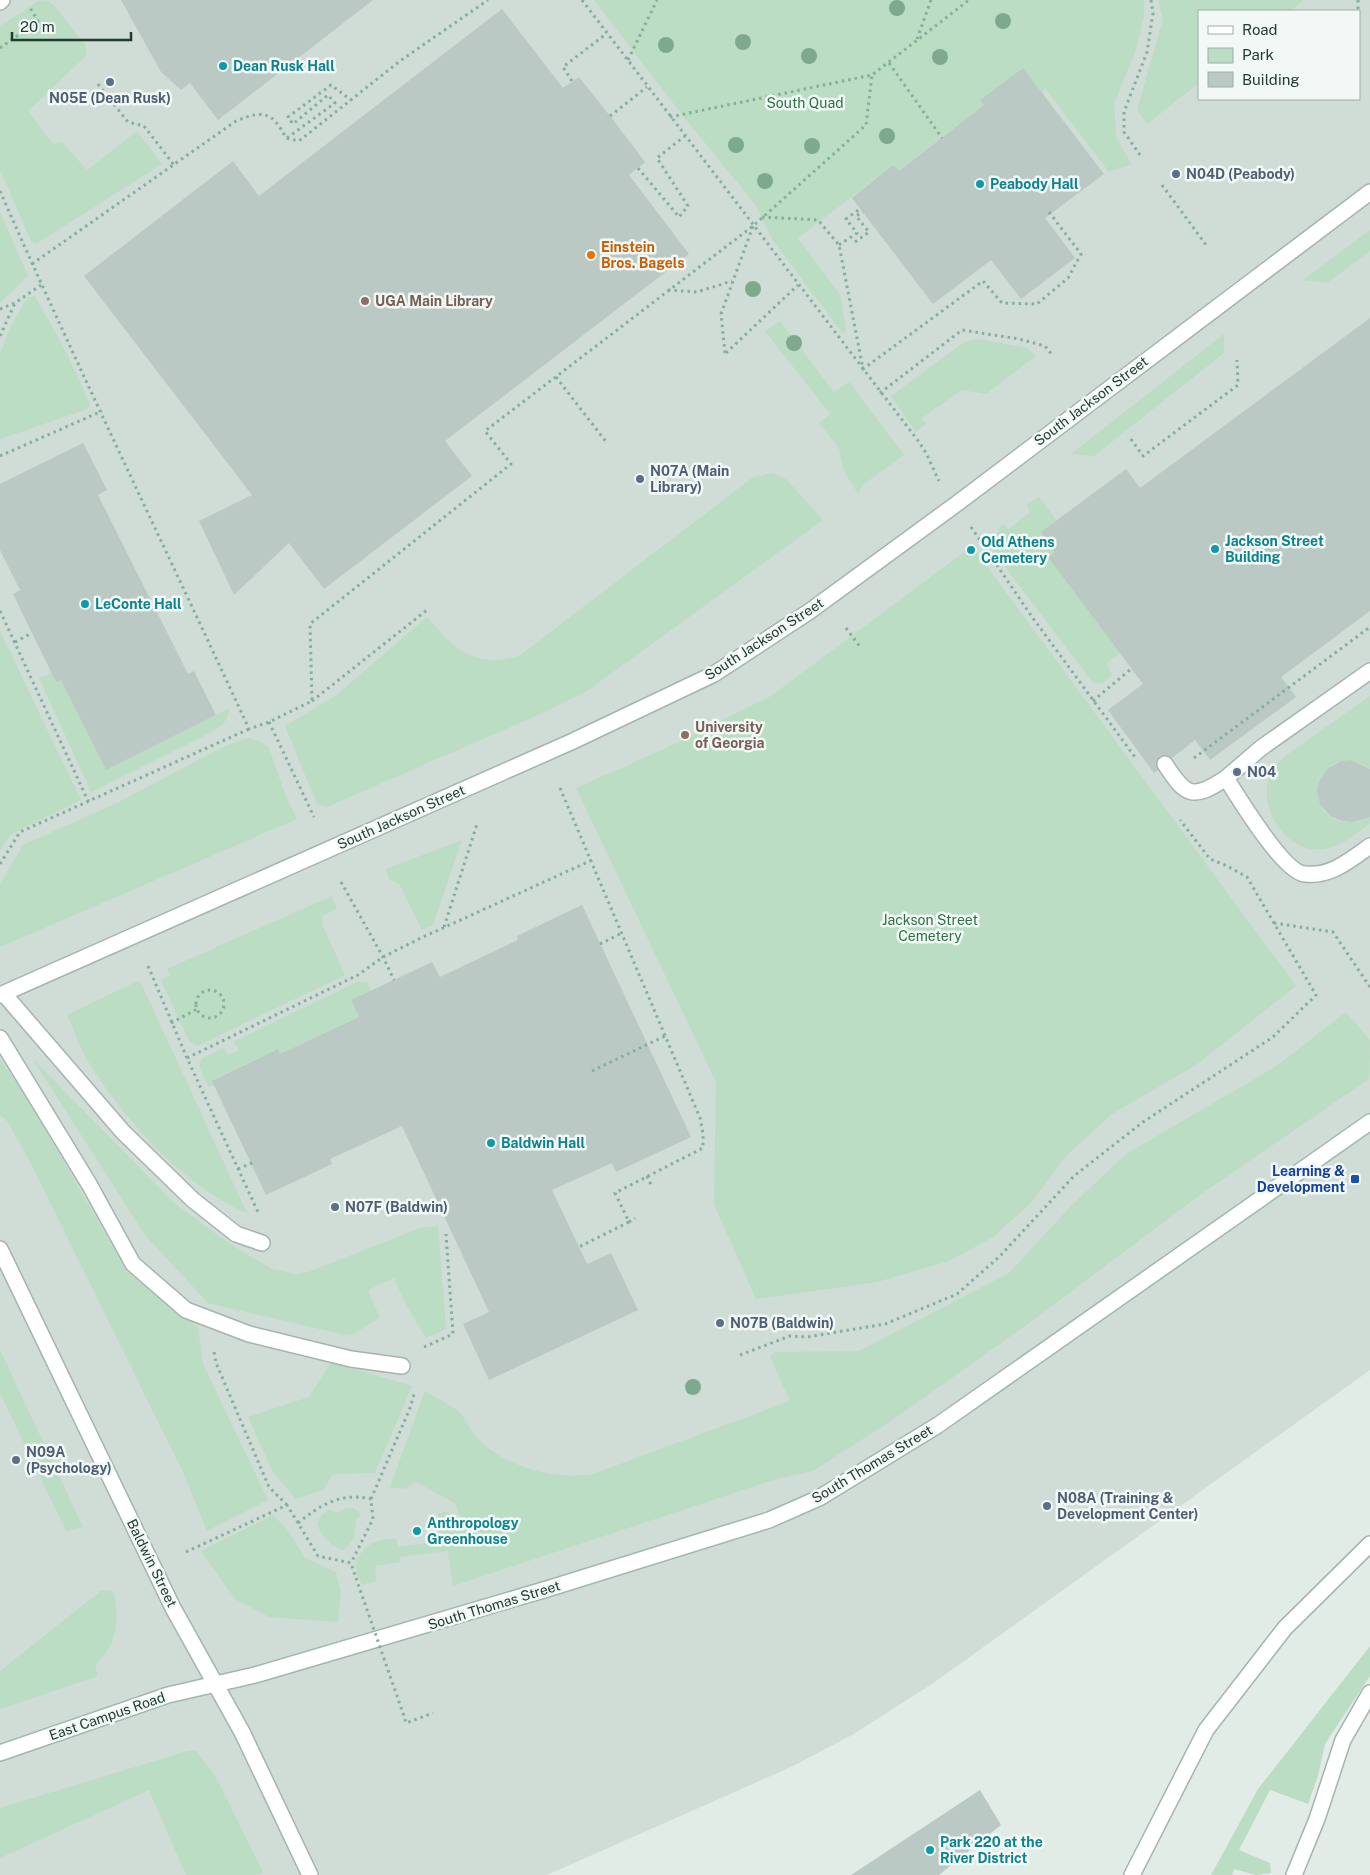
<svg xmlns="http://www.w3.org/2000/svg" width="1370" height="1875" viewBox="0 0 1370 1875" font-family="'Public Sans',sans-serif">
  <rect width="100%" height="100%" fill="#e2ece7"/>
  <path fill="#d0dcd6" fill-rule="evenodd" d="M0 0H1370V1370L932 1684 852 1735 791 1767 547 1875H0ZM1199 11H1359V99H1199Z"/>
  <path fill="#bbddc3" d="M40 0 48 1 54 5 85 45 87 55 28 111 53 144 62 142 87 170 137 131 162 164 36 244 31 241 0 169V26Z
    M594 0H1144V16L1135 53 1114 103 1116 136 1131 164 1109 172 1045 88 1042 93 1023 68 980 100 984 105 898 171 893 165 798 238 840 295 846 330 843 334 772 239 755 204 687 121Z
    M1158 0H1304L1290 11H1199V83L1147 124 1137 110 1163 19Z
    M0 212 28 276 0 303Z
    M1370 230V251L1327 283 1303 280Z
    M35 296 64 348 90 404 88 409 0 439V354L9 330 24 303 29 297Z
    M780 321 834 392 849 382 904 455 864 484 858 494 843 469 839 448 819 423 830 414 765 331Z
    M1224 334V353L1094 456 1071 454Z
    M978 339 1027 348 1036 356 986 394 962 390 922 418 926 424 916 432 891 396 964 342Z
    M772 473 786 479 823 520 587 691 538 715 327 807 317 804 285 726 335 696 427 617C454 649 474 669 519 656L752 478Z
    M1039 497 1071 540 1048 557 1120 653 1106 663 1112 675 1102 684 1093 683 993 551 999 527 1002 524 1009 529 1030 512 1027 505Z
    M972 546 1296 986 1196 1065 1112 1114 1066 1156 1032 1202 993 1237 949 1261 877 1282 756 1299 714 1204 716 1082 576 788 662 750 771 696Z
    M0 631 81 800 11 834 0 851Z
    M52 673 61 679 106 770 229 709C228 724 218 728 206 735L91 792 39 678Z
    M1370 696V769C1319 735 1297 817 1345 822 1355 822 1362 820 1370 813V823C1356 834 1341 847 1323 849 1285 854 1254 804 1272 771 1276 764 1282 759 1288 754Z
    M248 738 260 741 269 748 285 794 297 819 0 947V884L23 845 117 803 225 746Z
    M462 840 433 925 422 930 400 885 389 879 386 869Z
    M332 896 337 909 322 916 323 926 345 975 197 1046 189 1041 161 980 170 975 167 969Z
    M138 981 142 985 247 1213C184 1187 123 1118 88 1061 79 1047 74 1030 67 1015Z
    M357 982H367L371 991 351 1000 359 1017 280 1054 278 1049 213 1080 215 1086H208L199 1066 202 1058 224 1048 228 1055 239 1050 233 1042Z
    M1346 1012 1370 1040 1369 1079 1200 1195 1028 1324 891 1421 813 1471 776 1479 453 1586 448 1551 400 1557 401 1562 375 1566 376 1581 362 1585 357 1574 355 1561C368 1543 374 1539 396 1539L398 1547 440 1542 438 1514 448 1511 454 1522 463 1525 455 1503 416 1482 404 1489 390 1487 425 1391C436 1398 448 1403 458 1411 466 1417 469 1429 476 1437 503 1466 554 1481 593 1474L790 1401 770 1356 776 1352 859 1351 1009 1273 1071 1206 1126 1154 1275 1067Z
    M32 1058 174 1203 230 1244 272 1269 296 1274 308 1272 420 1228 438 1226 446 1329 426 1338 406 1305 394 1278 368 1290 380 1318 350 1336 208 1303 145 1235Z
    M0 1059 28 1099 127 1272 198 1327 203 1364 268 1500 207 1531 182 1470 31 1164 8 1122 0 1115Z
    M0 1350 83 1527 66 1531 0 1393Z
    M331 1362 412 1386 375 1473 333 1474 323 1490 296 1499 273 1472 248 1417 309 1397Z
    M346 1508H354L361 1514 356 1520C355 1534 356 1541 343 1550 331 1547 322 1536 317 1525L322 1514 330 1510 338 1513Z
    M273 1515 286 1528 305 1558 336 1572 341 1593 338 1622 269 1617 235 1599 201 1551Z
    M102 1590 113 1591C120 1619 118 1644 95 1665L98 1676 0 1709V1671Z
    M1370 1646V1676L1325 1744 1318 1776 1308 1804 1270 1790 1239 1850 1270 1863 1271 1873 1256 1875 1234 1869 1232 1875H1211L1258 1789Z
    M188 1751H196L216 1777 263 1872 257 1875H186L149 1790 0 1858V1808Z"/>
  <path fill="#bac9c3" d="M121 0H373L218 120 190 83 181 90 161 72Z
    M502 9 563 88 579 77 610 116 645 162 629 175 689 254 445 441 472 476 324 589 289 543 234 595 199 521 252 495 84 276 233 161 259 196Z
    M1023 68 1104 174 1045 218 1075 258 1021 299 991 260 933 304 852 198 893 165 899 171 984 105 980 100Z
    M1370 318V611L1281 677 1296 697 1210 760 1195 740 1172 758 1165 755 1159 757 1156 764 1158 770 1154 773 1108 710 1143 684 1048 557 1055 552 1041 532 1126 469 1140 488Z
    M83 443 107 490 98 495 188 674 194 671 216 715 106 770 61 680 56 682 13 594 20 590 0 550V484Z
    M1351 760 1370 769V817L1352 822 1342 821 1330 816 1320 804 1317 791 1319 782 1327 769 1341 761Z
    M582 905 691 1137 616 1172 612 1163 552 1190 587 1264 611 1253 638 1310 489 1380 463 1324 489 1312 402 1126 330 1159 332 1164 266 1195 212 1081 278 1049 280 1054 359 1017 351 1000 432 962 440 977 518 940 517 936Z
    M980 1790 1001 1825 939 1875H851Z"/>
  <g fill="none" stroke-linecap="round" stroke-linejoin="round">
    <defs>
      <path id="service" d="M0 2 2 0
        M1370 671 1261 748 1226 778C1238 797 1284 873 1305 874 1331 877 1350 860 1370 846
        M1165 764C1186 797 1193 800 1226 778
        M4 994 123 1132 193 1200 236 1234 262 1243
        M0 1038 89 1184 133 1264 186 1310 249 1334 351 1359 402 1366
        M1132 1875 1206 1730 1285 1628 1370 1544
        M1294 1875 1317 1819 1343 1740 1370 1693"/>
      <path id="minor" d="M0 995 571 742 714 674 810 611 955 505 1370 192"/>
      <path id="tertiary" d="M0 1249 173 1608 242 1732 310 1875"/>
      <path id="secondary" d="M0 1753 168 1695 255 1675 547 1589 769 1520 819 1498 938 1425 1370 1122"/>
    </defs>
    <use href="#service" stroke="#a5b4ae" stroke-width="18"/>
    <use href="#minor" stroke="#a5b4ae" stroke-width="18"/>
    <use href="#tertiary" stroke="#a5b4ae" stroke-width="18"/>
    <use href="#secondary" stroke="#a0b7ae" stroke-width="18"/>
    <path stroke="#83af9f" stroke-width="3" stroke-dasharray="2.5 4" stroke-linecap="butt" d="M582 0 919 442 926 453 939 481
      M1358 0V11
      M917 39 931 0
      M0 48 38 21 29 6
      M628 60 657 0
      M889 63 942 138
      M572 81 563 67 606 34
      M98 84 128 122 144 126 174 165
      M610 116 647 87
      M670 117 872 75 969 0
      M287 138 335 103 328 95 293 124 288 117 331 85 351 100
      M1140 155 1124 132V112L1147 52 1153 13 1151 0
      M638 168 679 217 688 206 657 158 685 136
      M1162 185 1206 245
      M0 191C79 371 166 549 249 729L269 722 312 701 310 624 511 464 485 431 753 226 866 125 872 75
      M762 217 818 220 839 245 863 369 983 281 1002 303 1037 304 1068 278 1081 254 1049 212
      M855 242 869 232 856 216 863 212
      M839 245 857 233 846 219 861 208
      M32 264 236 121C263 110 272 111 286 138L299 141 400 61 488 0
      M668 290 697 292 732 281
      M0 309 15 303 41 285
      M0 336 15 303
      M725 353 721 314 753 226
      M726 353 798 285
      M556 377 607 443
      M880 393 962 330 1019 339 1045 346 1053 356
      M1131 439 1143 456 1238 385 1237 360
      M0 456 102 411
      M971 527 1030 614 1137 760
      M0 611 89 803
      M846 628 860 647
      M15 642 32 633
      M312 701 427 610
      M1093 701 1131 669
      M269 722 314 817
      M1194 758 1370 627
      M560 788 700 1118 703 1133V1148L615 1193 629 1222 579 1247
      M0 864 20 832 249 729
      M341 882 383 957 394 980
      M1274 923 1333 932 1370 987
      M444 927 477 824
      M600 944 622 933
      M148 966 187 1058 258 1212
      M196 1004a14 14 0 1 1 28 0a14 14 0 1 1-28 0Z
      M171 1023 197 1009
      M187 1058 358 975 383 957 421 938 592 860
      M592 1071 665 1036
      M238 1169 252 1163
      M647 1176 652 1187
      M629 1222 635 1218
      M424 1347 453 1334 446 1234
      M214 1352 216 1363 269 1487 287 1505
      M740 1355 790 1336 807 1337 885 1324 957 1294 1000 1256 1074 1176 1143 1122 1273 1037 1316 995 1247 877 1227 866 1210 859 1180 820
      M371 1499 410 1408 415 1391
      M298 1523C320 1505 341 1492 371 1499L373 1519 351 1563
      M186 1552 287 1505 318 1556 351 1563 356 1578
      M405 1719 406 1723 433 1713"/>
    <use href="#service" stroke="#fff" stroke-width="15"/>
    <use href="#minor" stroke="#fff" stroke-width="15"/>
    <use href="#tertiary" stroke="#fff" stroke-width="15"/>
    <use href="#secondary" stroke="#fff" stroke-width="15"/>
    <path stroke="#83af9f" stroke-width="3" stroke-dasharray="2.5 4" stroke-linecap="butt" d="M356 1578 405 1719"/>
  </g>
  <g fill="#7ea98e">
    <circle cx="897" cy="8" r="8"/>
    <circle cx="1003" cy="21" r="8"/>
    <circle cx="743" cy="42" r="8"/>
    <circle cx="666" cy="45" r="8"/>
    <circle cx="809" cy="56" r="8"/>
    <circle cx="940" cy="57" r="8"/>
    <circle cx="887" cy="136" r="8"/>
    <circle cx="736" cy="145" r="8"/>
    <circle cx="812" cy="146" r="8"/>
    <circle cx="765" cy="181" r="8"/>
    <circle cx="753" cy="289" r="8"/>
    <circle cx="794" cy="343" r="8"/>
    <circle cx="693" cy="1387" r="8"/>
  </g>
  <g fill="#0f9aa8" stroke="#f2f8f5" stroke-width="2">
    <circle cx="223" cy="66" r="5"/>
    <circle cx="980" cy="184" r="5"/>
    <circle cx="1215" cy="549" r="5"/>
    <circle cx="971" cy="550" r="5"/>
    <circle cx="85" cy="604" r="5"/>
    <circle cx="491" cy="1143" r="5"/>
    <circle cx="417" cy="1531" r="5"/>
    <circle cx="930" cy="1850" r="5"/>
  </g>
  <g fill="#5c6f8a" stroke="#f2f8f5" stroke-width="2">
    <circle cx="110" cy="82" r="5"/>
    <circle cx="1176" cy="174" r="5"/>
    <circle cx="640" cy="479" r="5"/>
    <circle cx="1237" cy="772" r="5"/>
    <circle cx="335" cy="1207" r="5"/>
    <circle cx="720" cy="1323" r="5"/>
    <circle cx="16" cy="1460" r="5"/>
    <circle cx="1047" cy="1506" r="5"/>
  </g>
  <circle fill="#e8710a" stroke="#f2f8f5" stroke-width="2" cx="591" cy="255" r="5"/>
  <g fill="#8d6e63" stroke="#f2f8f5" stroke-width="2">
    <circle cx="365" cy="301" r="5"/>
    <circle cx="685" cy="735" r="5"/>
  </g>
  <rect fill="#1a4fb4" stroke="#f2f8f5" stroke-width="2" x="1350" y="1174" width="10" height="10" rx="2.5"/>
  <g text-anchor="middle" dominant-baseline="central" stroke-width="5" stroke-linejoin="round" paint-order="stroke">
    <g font-size="14" font-weight="bold" fill="#0d838f" stroke="#f2f8f5" text-anchor="start">
      <text x="233" y="66">Dean Rusk Hall</text>
      <text x="990" y="184">Peabody Hall</text>
      <text x="1225" y="541">Jackson Street<tspan x="1225" dy="16">Building</tspan></text>
      <text x="981" y="542">Old Athens<tspan x="981" dy="16">Cemetery</tspan></text>
      <text x="95" y="604">LeConte Hall</text>
      <text x="501" y="1143">Baldwin Hall</text>
      <text x="427" y="1523">Anthropology<tspan x="427" dy="16">Greenhouse</tspan></text>
      <text x="940" y="1842">Park 220 at the<tspan x="940" dy="16">River District</tspan></text>
    </g>
    <g font-size="14" font-weight="bold" fill="#4e5e75" stroke="#f2f8f5" text-anchor="start">
      <text x="110" y="98" text-anchor="middle">N05E (Dean Rusk)</text>
      <text x="1186" y="174">N04D (Peabody)</text>
      <text x="650" y="471">N07A (Main<tspan x="650" dy="16">Library)</tspan></text>
      <text x="1247" y="772">N04</text>
      <text x="345" y="1207">N07F (Baldwin)</text>
      <text x="730" y="1323">N07B (Baldwin)</text>
      <text x="26" y="1452">N09A<tspan x="26" dy="16">(Psychology)</tspan></text>
      <text x="1057" y="1498">N08A (Training &amp;<tspan x="1057" dy="16">Development Center)</tspan></text>
    </g>
    <g font-size="14" fill="#2d7245" stroke="#f2f8f5">
      <text x="805" y="103">South Quad</text>
      <text x="930" y="920">Jackson Street<tspan x="930" dy="16">Cemetery</tspan></text>
    </g>
    <g font-size="14" font-weight="bold" fill="#c56008" stroke="#f2f8f5" text-anchor="start">
      <text x="601" y="247">Einstein<tspan x="601" dy="16">Bros. Bagels</tspan></text>
    </g>
    <g font-size="14" font-weight="bold" fill="#785e54" stroke="#f2f8f5" text-anchor="start">
      <text x="375" y="301">UGA Main Library</text>
      <text x="695" y="727">University<tspan x="695" dy="16">of Georgia</tspan></text>
    </g>
    <g font-size="14" fill="#223c34" stroke="#f2f8f5">
      <text transform="translate(1091 401) rotate(-37)">South Jackson Street</text>
      <text transform="translate(764 639) rotate(-33)">South Jackson Street</text>
      <text transform="translate(401 817) rotate(-24)">South Jackson Street</text>
      <text transform="translate(872 1464) rotate(-31)">South Thomas Street</text>
      <text transform="translate(152 1563) rotate(64)">Baldwin Street</text>
      <text transform="translate(494 1605) rotate(-17)">South Thomas Street</text>
      <text transform="translate(107 1716) rotate(-19)">East Campus Road</text>
    </g>
    <g font-size="14" font-weight="bold" fill="#164399" stroke="#f2f8f5" text-anchor="end">
      <text x="1345" y="1171">Learning &amp;<tspan x="1345" dy="16">Development</tspan></text>
    </g>
  </g>
  <rect x="1198" y="10" width="162" height="90" fill="#f2f8f5" stroke="#9fada8"/>
  <rect x="1208" y="26" width="25" height="8" fill="#ffffff" stroke="#9fada8"/>
  <text x="1242" y="35" font-size="15" fill="#223c34">Road</text>
  <rect x="1208" y="48" width="25" height="15" fill="#bbddc3" stroke="#9fada8"/>
  <text x="1242" y="60" font-size="15" fill="#223c34">Park</text>
  <rect x="1208" y="72" width="25" height="15" fill="#bac9c3" stroke="#9fada8"/>
  <text x="1242" y="85" font-size="15" fill="#223c34">Building</text>
  <path d="M12 32v8h119v-8" fill="none" stroke="#223c34" stroke-width="2.5"/>
  <text x="20" y="32" font-size="15" fill="#223c34" stroke="#f2f8f5" stroke-width="4" paint-order="stroke">20 m</text>
</svg>
